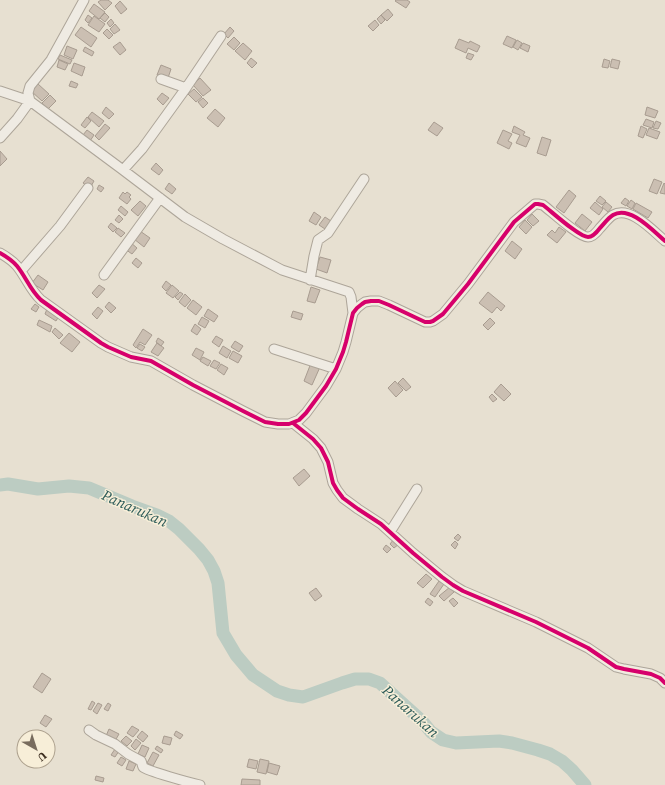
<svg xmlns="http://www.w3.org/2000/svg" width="665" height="785" viewBox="0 0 665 785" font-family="'Source Serif 4',serif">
  <rect width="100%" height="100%" fill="#e7e0d1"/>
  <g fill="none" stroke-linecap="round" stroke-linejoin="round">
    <path stroke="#bcccc2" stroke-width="13" d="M0 485 8 484 38 489 69 486 89 488 132 506 157 515 169 521 179 529 199 549 208 560 214 571 218 583 223 633 236 655 253 675 277 691 289 695 303 697 342 683 355 679H369L380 683 422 721 431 732 443 740 456 743 499 741 512 743 538 750 550 754 562 761 572 770 585 785"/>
  </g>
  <path fill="#cbbfb2" stroke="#a89c90" d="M101 0H108L112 3 105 10 98 2Z
    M396 0H407L410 2 406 8 395 1Z
    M120 1 127 9 121 14 115 6Z
    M94 4 105 12 99 19 89 11Z
    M388 9 393 15 387 21 381 15Z
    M105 13 109 17 105 22 100 18Z
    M88 15 92 18 88 23 85 20Z
    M381 15 385 20 381 24 377 19Z
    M94 16 105 24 99 32 88 25Z
    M111 19 114 23 110 27 107 23Z
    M375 20 379 25 373 31 368 26Z
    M115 24 120 30 114 34 110 29Z
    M81 27 97 38 91 47 75 35Z
    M230 27 234 31 228 38 224 34Z
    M107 29 113 35 109 39 103 33Z
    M507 36 516 40 512 48 503 44Z
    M234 37 240 43 234 50 227 44Z
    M459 39 469 43 470 41 480 46 477 52 468 48 466 53 455 48Z
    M517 40 522 43 518 50 513 47Z
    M120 42 126 50 120 55 113 47Z
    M243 43 252 51 245 60 235 51Z
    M523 43 530 46 528 52 520 48Z
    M67 46 77 50 73 59 64 55Z
    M85 47 94 52 92 56 83 51Z
    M468 53 474 55 471 60 466 58Z
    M60 55 72 60 70 64 58 59Z
    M251 58 257 63 252 68 247 63Z
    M604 59 610 61 608 68 602 67Z
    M612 59 620 61 618 69 610 67Z
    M59 60 68 64 65 70 57 67Z
    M74 63 85 67 82 76 71 71Z
    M161 65 171 69 168 78 157 75Z
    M200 78 211 90 203 96 193 85Z
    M71 81 78 84 76 88 69 86Z
    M38 84 49 94 42 101 31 91Z
    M194 89 202 97 196 102 188 94Z
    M162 93 169 98 163 105 157 99Z
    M50 95 56 101 48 109 42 103Z
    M203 98 208 103 203 108 198 102Z
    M106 107 114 114 109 119 102 113Z
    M647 107 658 111 655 118 645 115Z
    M215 109 225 118 218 127 207 118Z
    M92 112 104 121 99 127 88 117Z
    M87 117 91 121 85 128 81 125Z
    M646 119 654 122 652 128 643 125Z
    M656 121 661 123 658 129 653 128Z
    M434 122 443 128 437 136 428 130Z
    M105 124 110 128 99 140 95 136Z
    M514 126 525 132 523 135 530 138 526 147 516 143 520 135 512 132Z
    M641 126 647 129 643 138 638 136Z
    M649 128 660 132 657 139 646 135Z
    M87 130 94 135 90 141 83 135Z
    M503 130 512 134 508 141 512 143 509 149 497 143Z
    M542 137 551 140 546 156 537 153Z
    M0 151 7 159 0 166Z
    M156 163 163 170 159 175 151 169Z
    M88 177 94 181 90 188 83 183Z
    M654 179 662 182 657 194 649 191Z
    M169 183 176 189 172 194 165 189Z
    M664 183 665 184V194L660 193Z
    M99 185 104 188 101 192 97 189Z
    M569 190 576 196 564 213 556 207Z
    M123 192 125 194 127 192 131 195 129 197 131 199 127 204 119 198Z
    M600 196 606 201 602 205 596 201Z
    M625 198 629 201 626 206 621 203Z
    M631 200 635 203 632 209 627 206Z
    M140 201 146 206 138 216 131 210Z
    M595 202 603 209 599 215 590 208Z
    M606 202 612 207 608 212 602 207Z
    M636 203 652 212 648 218 633 209Z
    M121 206 128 212 125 216 118 210Z
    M314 212 321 217 316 225 309 221Z
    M532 214 539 221 533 226 527 220Z
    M582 214 592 222 585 231 575 223Z
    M119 215 123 219 119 223 115 220Z
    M325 217 331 221 325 229 319 225Z
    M525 220 532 227 526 234 519 227Z
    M111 223 117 228 113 232 108 227Z
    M559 227 566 232 557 243 547 235 552 230 555 233Z
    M118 228 125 233 121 237 115 232Z
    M140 231 150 238 144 247 134 239Z
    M512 241 522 249 515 259 505 251Z
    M130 242 137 248 132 254 125 249Z
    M320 257 331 260 327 273 316 269Z
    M136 258 142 263 138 268 132 263Z
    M38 275 48 282 43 290 32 283Z
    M166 281 171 285 166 291 162 287Z
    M99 285 105 289 97 298 92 293Z
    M172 285 179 291 173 298 166 293Z
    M311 287 320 290 315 303 307 301Z
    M180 292 183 294 178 300 175 297Z
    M488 292 505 306 501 311 497 307 492 313 479 303Z
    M185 294 191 300 185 307 179 302Z
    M193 300 202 307 196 315 187 308Z
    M109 302 116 308 111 313 105 307Z
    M35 304 39 307 36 312 31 309Z
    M98 307 103 311 97 319 92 314Z
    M47 309 59 316 56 321 45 314Z
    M208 309 218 316 214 322 204 316Z
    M293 311 303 314 301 320 291 317Z
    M202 317 209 321 205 328 198 324Z
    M490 318 495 323 488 330 483 325Z
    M39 320 52 326 50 332 37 325Z
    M195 324 201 329 197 335 191 331Z
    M55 328 63 335 59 339 52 332Z
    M143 329 152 335 145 345 140 342 136 348 133 345Z
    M69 333 80 342 72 352 60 343Z
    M216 336 223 340 219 347 212 342Z
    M158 338 164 342 161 346 156 342Z
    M235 341 243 346 239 352 231 347Z
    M157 343 164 348 158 356 151 352Z
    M140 344 145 347 142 351 137 348Z
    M223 346 231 351 227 358 219 353Z
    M196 348 204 352 200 360 192 355Z
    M233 351 242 356 238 363 229 358Z
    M203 357 211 361 208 366 200 361Z
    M214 360 220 363 216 369 210 366Z
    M311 363 320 367 312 385 304 381Z
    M221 364 228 368 224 375 217 370Z
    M403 378 411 387 406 391 398 383Z
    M395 381 403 390 396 397 388 388Z
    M501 384 511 394 504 401 494 392Z
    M492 394 497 399 493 402 489 397Z
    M304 469 310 476 299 486 293 478Z
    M458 534 461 537 458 541 454 538Z
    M394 539 399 544 394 548 390 544Z
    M455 541 458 544 455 549 451 545Z
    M386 545 391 549 387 553 383 549Z
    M426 574 432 579 423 588 417 583Z
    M439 581 444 584 435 597 430 594Z
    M450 587 454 592 444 601 439 596Z
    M316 588 322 596 315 601 309 593Z
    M428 598 433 602 430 606 425 602Z
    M453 598 458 603 454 607 449 601Z
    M42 673 51 679 42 693 33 687Z
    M92 701 95 703 91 710 88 709Z
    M98 703 102 705 97 714 93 711Z
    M108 703 111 705 108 711 104 709Z
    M45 715 52 719 46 727 40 723Z
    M132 726 139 730 133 737 127 733Z
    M109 729 119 734 115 741 106 736Z
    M142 731 148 736 143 742 137 737Z
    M176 731 183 735 180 739 174 735Z
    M126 736 132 741 127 746 121 741Z
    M164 736 172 738 170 745 162 743Z
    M136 739 141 743 135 750 131 746Z
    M142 745 149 748 145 757 138 754Z
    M157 746 163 750 161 753 155 749Z
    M115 749 119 751 115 757 111 755Z
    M153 752 159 755 153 766 147 763Z
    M121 757 126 760 122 766 117 763Z
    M249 759 258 761 256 769 247 767Z
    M260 759 269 761 266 774 257 772Z
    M129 761 136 764 133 771 126 769Z
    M269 763 280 766 277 775 267 772Z
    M96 776 104 778 103 782 95 780Z
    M242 779 260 780V785H241Z"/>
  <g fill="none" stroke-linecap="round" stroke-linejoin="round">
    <defs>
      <path id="minor" d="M161 79 186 88
        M0 91 30 101 123 170 142 149 186 88 221 36
        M0 138 17 119 30 101 28 93 30 86 51 60 84 0
        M123 170 185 217 223 239 282 270 349 292 351 297 353 313
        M0 253C7 257 12 260 17 266 26 277 30 290 41 300L101 343 108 347 131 357 151 361 193 385 243 411 265 422 278 424H289L299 420 306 413 326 386 336 369 343 352 346 342 353 313 357 308 362 304 365 302 371 301H379L389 305 425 322H430L433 321 443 314 468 284 514 222 535 204H538L543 205C551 211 579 237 588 237 593 237 597 232 600 228 604 224 608 218 613 215 630 205 653 231 665 241
        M21 271 60 226 88 188
        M104 275 160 198
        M310 280 314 256 318 240 328 233 364 179
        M274 349 336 369
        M293 423 313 439 321 448 328 462 333 483 337 490 343 498 358 509 381 524 413 553 442 577 453 585 463 591 536 622 588 648 616 667 624 669 651 674 660 678 665 683
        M390 532 417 489
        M89 730 96 735 115 744 128 754 141 761C142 763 142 765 143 767 147 771 191 783 200 785"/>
    </defs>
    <use href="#minor" stroke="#ada599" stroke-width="11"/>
    <use href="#minor" stroke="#efebe3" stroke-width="9"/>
    <defs>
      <path id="cycleway" d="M0 253C7 257 12 260 17 266 26 277 30 290 41 300L101 343 108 347 131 357 151 361 193 385 243 411 265 422 278 424H289L299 420 306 413 326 386 336 369 343 352 346 342 353 313 357 308 362 304 365 302 371 301H379L389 305 425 322H430L433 321 443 314 468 284 514 222 535 204H538L543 205C551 211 579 237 588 237 593 237 597 232 600 228 604 224 608 218 613 215 630 205 653 231 665 241
        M293 423 313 439 321 448 328 462 333 483 337 490 343 498 358 509 381 524 413 553 442 577 453 585 463 591 536 622 588 648 616 667 624 669 651 674 660 678 665 683"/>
    </defs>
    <use href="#cycleway" stroke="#f7eed8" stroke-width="6"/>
    <use href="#cycleway" stroke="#d6006c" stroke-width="4"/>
  </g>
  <g text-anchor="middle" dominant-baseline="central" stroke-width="3" stroke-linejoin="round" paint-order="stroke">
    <g font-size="15" font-style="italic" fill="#2f5d5a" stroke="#f7eed8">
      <text transform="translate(135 508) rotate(24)">Panarukan</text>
      <text transform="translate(411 711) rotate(42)">Panarukan</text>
    </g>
  </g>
  <g transform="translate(36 749) rotate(141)"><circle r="19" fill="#f7eed8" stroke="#ada18e"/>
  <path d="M0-3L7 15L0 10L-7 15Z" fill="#786c5e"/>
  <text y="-6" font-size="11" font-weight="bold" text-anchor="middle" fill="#3d2e20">U</text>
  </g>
</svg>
